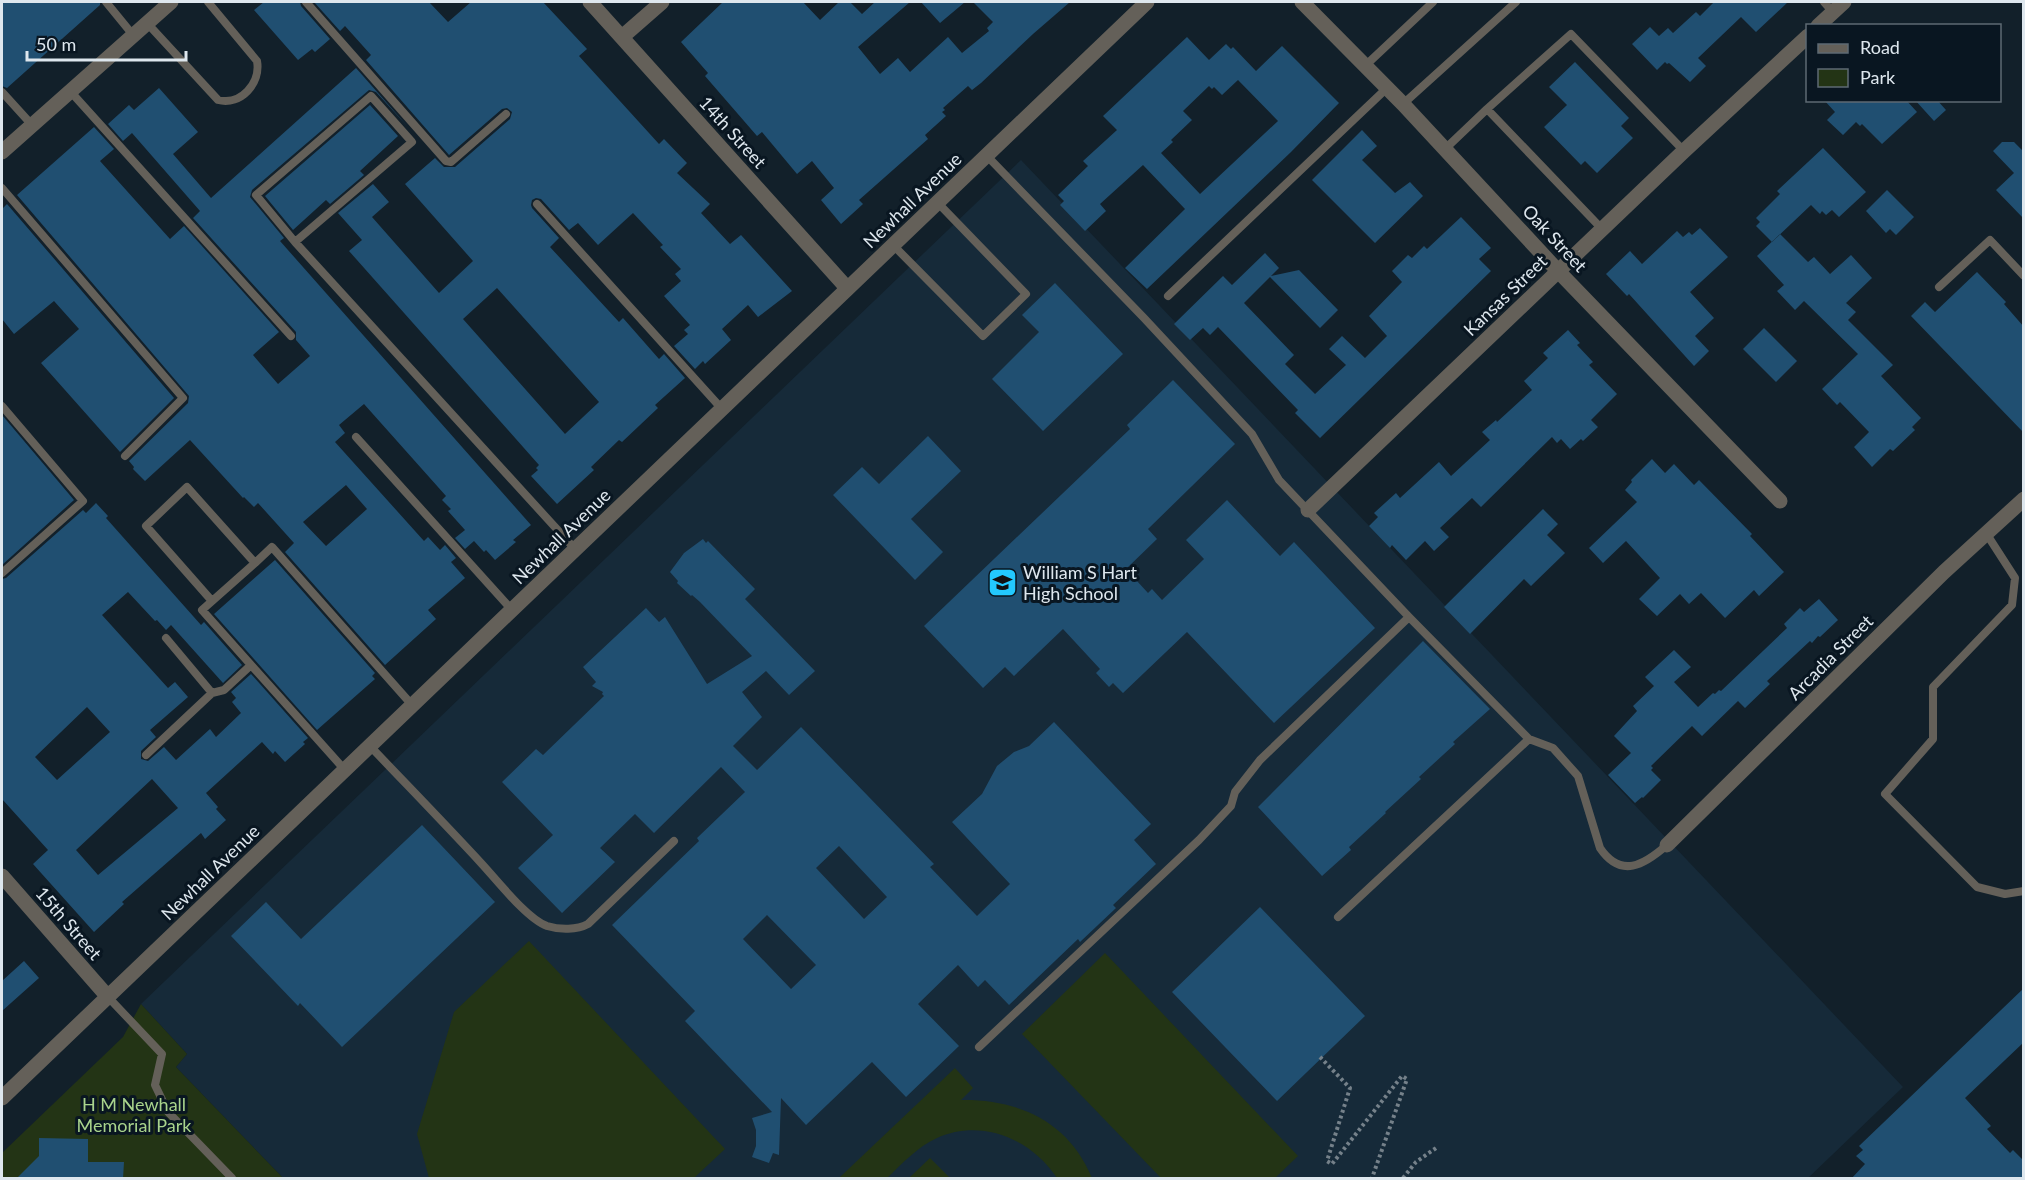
<svg xmlns="http://www.w3.org/2000/svg" width="2025" height="1180" viewBox="0 0 2025 1180" font-family="Lato,sans-serif">
  <rect width="100%" height="100%" fill="#12202a"/>
  <path fill="#162a39" d="M1021 160 1903 1087 1808 1178H283L176 1067 187 1054 141 1004Z"/>
  <path fill="#233415" d="M529 941 725 1149 694 1178H429L417 1134 454 1012Z
    M1105 953 1298 1156 1275 1178H1161L1022 1034Z
    M141 1004 187 1054 176 1067 283 1178H2V1153L123 1037Z
    M955 1068 973 1088 961 1100C1019 1099 1069 1122 1092 1178H1057C1031 1139 982 1118 937 1138 917 1147 902 1164 887 1178H839Z
    M930 1158 950 1178H909Z"/>
  <path fill="#204f71" fill-rule="evenodd" d="M2 2H100V5L7 88 2 86Z
    M264 2H300L301 6 330 39 315 52 312 49 298 60 254 10Z
    M314 2H429L448 22 471 2H543L587 49 579 56 659 144 664 139 687 163 677 173 710 204 701 213 730 244 741 235 792 291 758 317 748 305 722 329 731 340 705 364 703 361 695 369 674 346 688 334 684 330 690 325 664 296 681 281 675 274 681 269 660 247 663 245 633 213 598 245 578 223 569 230 541 199 536 198 532 200 531 205 532 208 559 238 550 247 619 322 623 318 659 359 664 354 685 378 655 405 658 408 622 442 619 440 591 467 594 470 557 504 531 476 538 470 536 468 539 465 349 251 362 240 338 213 373 184 389 202 372 217 439 293 473 261 405 184 435 158 444 167H455L510 119 512 112 507 108 502 109 449 155 366 60 371 55 345 26 340 31ZM497 288 599 402 565 434 463 319Z
    M723 2H803L820 20 839 2H850L862 14 875 2H910L858 47 880 74 898 58 910 72 948 37 962 53 989 31 987 28 993 22 973 2H1070L1033 34 981 83 972 90 968 86 943 108 945 110 942 112 946 116 925 135 928 139 859 200 863 204 841 224 821 200 834 188 812 161 797 174 762 132 757 136 705 76 708 73 681 42Z
    M921 2H965L940 23Z
    M1714 2H1788L1756 32 1741 17 1698 58 1706 66 1690 82 1669 63 1667 64 1665 62 1657 70 1632 44 1650 27 1659 36 1668 28 1673 33 1696 12 1700 16Z
    M1187 37 1209 60 1226 44 1231 49 1233 47 1256 71 1282 46 1339 103 1291 152 1147 289 1125 268 1185 209 1143 165 1100 204 1106 211 1085 231 1060 205 1064 201 1058 195 1088 166 1083 161 1117 130 1103 116ZM1238 80 1278 121 1200 194 1161 153 1173 142 1171 140 1192 120 1183 111 1209 86 1212 89 1214 87 1222 95Z
    M1575 62 1629 118 1621 126 1633 138 1597 173 1585 161 1581 165 1544 127 1567 105 1549 87Z
    M356 68 408 127 376 92 369 90 252 190 250 197 284 238 280 241 531 525 513 540 516 542 495 560 486 550 484 552 474 541 465 549 455 538 465 530 448 511 451 509 442 500 446 496 364 404 339 425 345 433 335 442 424 541 428 537 440 550 445 545 456 558 451 562 465 578 428 610 436 619 385 665 285 552 294 543 258 503 254 507 244 497 243 498 190 440 145 481 133 469 134 467 129 461 188 403 189 396 17 195 94 127 114 149 100 161 170 239 184 226 279 332 253 355 278 384 310 356 296 340V332L193 218 200 211 132 133 123 141 108 124 129 105 134 110 159 88 198 132 173 154 211 198ZM346 485 367 509 326 546 303 522Z
    M1824 100H1906L1917 112 1882 144 1862 124 1860 126 1856 122 1843 135 1827 120 1835 112Z
    M1915 100H1937L1946 110 1934 121Z
    M370 105 398 136 360 171 364 175 330 204 326 200 293 230 265 196Z
    M1362 130 1377 146 1362 160 1395 193 1410 182 1423 196 1375 243 1312 180Z
    M2002 142H2014L2024 152V219L1996 190 2014 173 1993 151Z
    M1823 148 1866 192 1839 217 1832 210 1826 215 1822 211 1820 214 1811 205 1772 242 1756 226 1760 222 1756 218 1780 194 1777 191Z
    M1887 190 1914 217 1896 235 1890 229 1886 233 1866 211Z
    M7 204 174 398 120 452 41 363 79 329 54 301 14 334 2 319V209Z
    M1461 217 1491 248 1479 259 1491 271 1320 438 1295 413 1298 410 1218 327 1210 335 1203 328 1190 340 1174 324 1223 276 1232 285 1265 253 1279 268 1271 276 1299 270 1338 310 1320 328 1270 277 1244 303 1294 355 1285 364 1315 394 1346 365 1329 349 1342 336 1365 358 1387 336 1369 316 1402 282 1392 271 1408 255 1412 258 1424 246 1427 249Z
    M1700 228 1728 257 1690 292 1714 318 1695 336 1709 351 1694 366 1629 294 1627 296 1606 274 1630 251 1642 264 1677 231 1683 237 1689 232 1692 235Z
    M1780 234 1808 262 1814 257 1830 274 1851 255 1872 278 1846 303 1856 312 1848 320 1893 365 1881 376 1921 418 1912 427 1915 430 1893 451 1890 449 1872 467 1854 447 1869 432 1840 402 1837 405 1822 389 1858 354 1804 301 1795 310 1777 291 1784 285 1757 256Z
    M1977 272 2006 302 2004 304 2024 327V433L1911 316 1925 302 1935 312Z
    M1055 283 1123 354 1043 431 992 379 1039 332 1022 315Z
    M1764 328 1797 361 1776 382 1743 349Z
    M1568 330 1580 343 1577 345 1593 362 1589 365 1617 394 1591 420 1598 427 1583 441 1581 439 1570 449 1561 439 1557 443 1552 437 1481 507 1472 498 1440 528 1449 537 1434 551 1425 541 1406 560 1392 545 1390 548 1369 526 1378 517 1374 513 1396 493 1400 498 1439 462 1451 476 1490 440 1482 432 1496 420 1497 422 1532 390 1524 381 1548 358 1543 353Z
    M1173 380 1235 444 1148 529 1157 539 1126 569 1148 593 1152 589 1162 600 1204 559 1186 540 1227 500 1280 556 1294 542 1375 628 1274 723 1187 632 1123 693 1113 683 1109 687 1096 673 1100 669 1063 629 1014 676 1005 667 983 688 924 626 1130 429 1127 425Z
    M2 415 74 500 2 565Z
    M928 436 961 471 911 519 943 552 915 580 833 495 862 467 879 484Z
    M1652 459 1665 473 1674 464 1694 485 1699 480 1752 534 1750 536 1784 572 1759 596 1754 590 1725 618 1701 593 1689 604 1680 594 1657 616 1639 599 1660 578 1626 541 1603 563 1589 548 1637 502 1625 490 1632 482 1631 480Z
    M96 503 108 516 106 518 201 625 204 622 242 665 223 683 171 625 166 630 157 620 155 621 128 592 102 615 168 688 175 682 188 697 150 730 156 737 141 751V759L148 761 164 747 176 760 210 729 216 737 241 713 232 702 236 698 231 692 251 674 308 738 303 742 305 744 285 762 275 751 273 754 262 742 206 793 218 807 216 809 226 820 205 839 201 833 122 902 124 904 94 932 33 864 48 850 2 799V579L6 578 83 510 86 513ZM87 707 110 732 57 780 35 757ZM152 779 178 808 98 875 76 850Z
    M1543 509 1558 524 1547 535 1565 553 1531 586 1524 579 1470 634 1444 607Z
    M703 539 706 543 708 541 755 589 745 599 815 671 789 695 766 671 742 692 762 717 733 746 757 770 801 727 934 864 930 867 977 916 1010 884 952 822 982 794 997 766 1014 752 1029 746 1054 722 1151 824 1134 840 1156 864 1113 905 1116 908 1080 942 1078 939 1009 1005 985 980 978 987 958 965 918 1004 959 1046 906 1097 872 1062 806 1125 781 1098 779 1155 773 1153 769 1163 752 1157 756 1146V1130L752 1118 772 1112 685 1021 695 1011 612 925 699 841 697 838 745 792 721 767 654 833 635 814 600 848 615 862 562 913 518 868 553 835 502 782 536 749 543 755 604 696 602 694 603 692 592 686 596 682 583 667 646 608 659 622 665 617 707 684 752 656 700 602 692 595 691 596 677 583 678 581 670 572 684 553ZM839 846 887 897 864 919 816 868ZM767 915 816 965 791 989 743 939Z
    M275 560 375 673 372 676 375 679 317 730 214 614Z
    M1819 599 1838 620 1820 637 1818 636 1812 643 1810 641 1767 681 1770 684 1745 708 1738 701 1702 736 1692 726 1651 766 1653 768 1651 770 1661 780 1643 798 1642 797 1635 803 1608 775 1631 753 1614 736 1637 711 1633 706 1654 686 1645 677 1674 650 1691 667 1674 682 1698 707 1713 693 1715 694 1719 690 1721 691 1787 628 1784 624 1800 608 1804 612Z
    M1423 641 1490 709 1453 742 1455 744 1419 777 1421 779 1385 812 1386 813 1349 847 1351 850 1322 876 1258 807Z
    M422 825 495 902 342 1047 300 1003 298 1006 231 936 266 902 301 939Z
    M1260 907 1365 1016 1277 1101 1172 992Z
    M24 961 39 978 2 1011V981Z
    M2024 988V1042L1965 1098 1991 1126 1987 1129 2010 1153 2013 1150 2024 1161V1179H1851L1865 1164 1856 1156 1863 1150 1859 1146Z
    M39 1138 88 1139V1162H124L123 1179H16L39 1156Z"/>
  <g fill="none" stroke-linecap="round" stroke-linejoin="round">
    <path stroke="#75818a" stroke-width="4" stroke-dasharray="3 3" stroke-linecap="butt" d="M1320 1057 1350 1088 1327 1161 1332 1164 1402 1076 1407 1079 1372 1178
      M1403 1178 1416 1162 1436 1148"/>
    <path stroke="#646059" stroke-width="8" d="M106 2 133 35
      M306 2 446 161 451 162 506 114
      M1824 2 1833 12
      M147 23 218 100C241 106 261 83 257 61L208 2
      M1366 65 1433 2
      M70 91 291 336
      M2 92 32 125
      M1403 104 1516 2
      M1445 149 1487 109
      M987 156 1144 318 1252 434 1279 480 1409 617 1529 739 1553 748 1578 776 1600 848C1621 879 1644 865 1667 845
      M2 188 183 398 125 456
      M537 204 722 409
      M1602 229 1487 109 1571 34 1684 151
      M295 242 412 142 371 96 256 195 295 242 575 549
      M893 245 983 336 1026 294 937 202
      M1939 287 1990 240 2024 276
      M1168 296 1387 88
      M2 406 83 501 2 573
      M356 437 512 610
      M1986 533 2015 578 2012 605 1933 687V739L1885 794 1977 887 2005 894 2024 891
      M212 601 146 526 187 487 255 563 272 547 412 705
      M166 638 212 693
      M251 665 202 610 255 563
      M369 745C406 784 444 823 481 863 496 879 527 919 547 926 560 930 577 930 588 924L674 841
      M146 755 212 693 224 690 251 665 344 769
      M1338 917 1529 739
      M108 997 162 1054 155 1085 168 1112 232 1178
      M979 1047 1199 840 1231 806 1235 792 1260 760 1409 617"/>
    <path stroke="#646059" stroke-width="15" d="M590 2 847 288
      M1302 2 1403 104 1558 271 1780 501
      M1818 26 1844 2
      M622 37 662 2
      M2 152 171 2
      M1308 510 1684 151 1808 36
      M1667 845 1944 572 2024 499
      M2 876 108 997
      M2 1098 1147 2"/>
  </g>
  <defs>
    <symbol id="school-square" viewBox="-11 -11 22 22"><rect x="-9" y="-9" width="18" height="18" rx="4" fill="#23c9fe" stroke="#091621"/><path d="M0-5L7-2L0 1L-7-2ZM-4 1L0 2.5L4 1V4Q0 6-4 4Z" fill="#111"/></symbol>
  </defs>
  <g fill-rule="evenodd">
    <use href="#school-square" x="986" y="566" width="33" height="33"/>
  </g>
  <g text-anchor="middle" dominant-baseline="central" stroke-width="6" stroke-linejoin="round" paint-order="stroke">
    <g font-size="18" fill="#dee7ee" stroke="#091621">
      <text transform="translate(733 132) rotate(48)">14th Street</text>
      <text transform="translate(912 200) rotate(-44)">Newhall Avenue</text>
      <text transform="translate(1555 238) rotate(47)">Oak Street</text>
      <text transform="translate(1505 295) rotate(-44)">Kansas Street</text>
      <text transform="translate(561 536) rotate(-44)">Newhall Avenue</text>
      <text transform="translate(1830 657) rotate(-45)">Arcadia Street</text>
      <text transform="translate(210 872) rotate(-44)">Newhall Avenue</text>
      <text transform="translate(69 923) rotate(49)">15th Street</text>
    </g>
    <g font-size="18" fill="#dee7ee" stroke="#091621" text-anchor="start">
      <text x="1023" y="572">William S Hart<tspan x="1023" dy="21">High School</tspan></text>
    </g>
    <g font-size="18" fill="#a9d48c" stroke="#091621">
      <text x="134" y="1104">H M Newhall<tspan x="134" dy="21">Memorial Park</tspan></text>
    </g>
  </g>
  <rect width="2025" height="1180" fill="none" stroke="#dee7ee" stroke-width="6"/>
  <rect x="1806" y="24" width="195" height="78" fill="#091621" stroke="#5e6a73" stroke-width="1.5"/>
  <rect x="1818" y="44" width="30" height="9" fill="#646059" stroke="#5e6a73" stroke-width="1.5"/>
  <text x="1860" y="54" font-size="18" fill="#dee7ee">Road</text>
  <rect x="1818" y="69" width="30" height="18" fill="#233415" stroke="#5e6a73" stroke-width="1.5"/>
  <text x="1860" y="84" font-size="18" fill="#dee7ee">Park</text>
  <path d="M27 51v9h159v-9" fill="none" stroke="#dee7ee" stroke-width="3"/>
  <text x="36" y="51" font-size="18" fill="#dee7ee" stroke="#091621" stroke-width="4.5" paint-order="stroke">50 m</text>
</svg>
